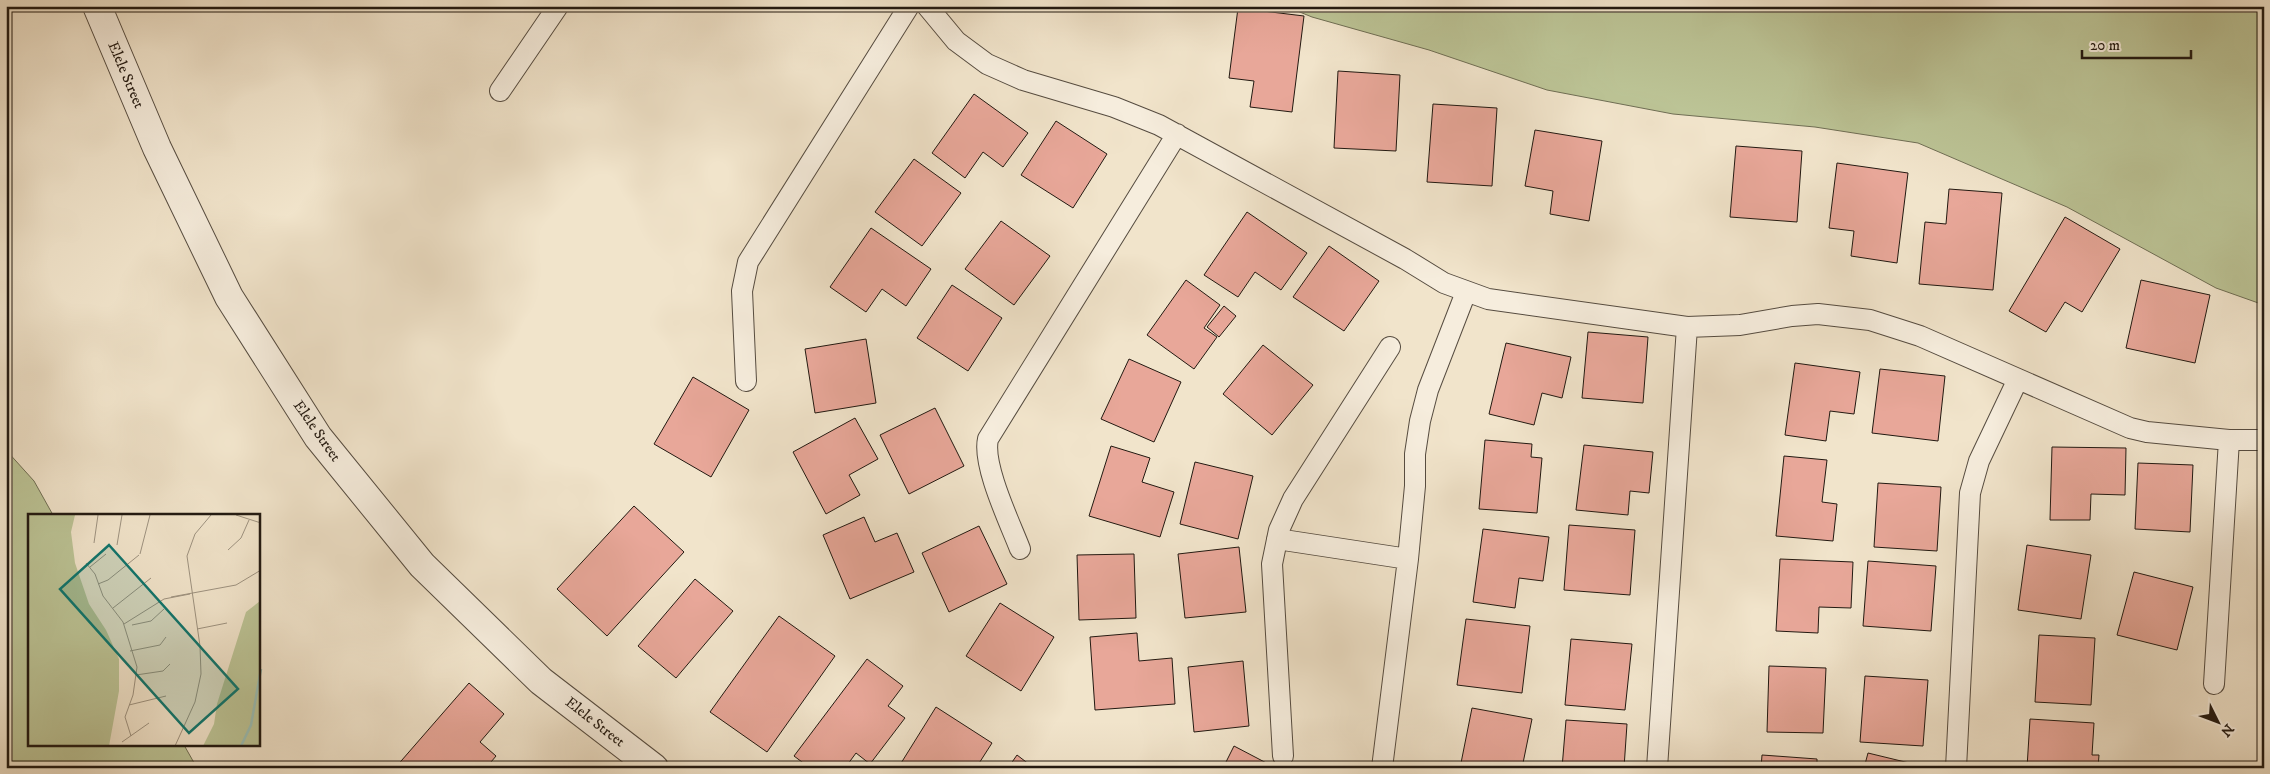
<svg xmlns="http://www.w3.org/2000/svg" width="2270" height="774" viewBox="0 0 2270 774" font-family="'IM FELL DW Pica',serif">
  <rect width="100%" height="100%" fill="#f1e4cb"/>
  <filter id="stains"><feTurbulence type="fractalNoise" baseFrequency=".004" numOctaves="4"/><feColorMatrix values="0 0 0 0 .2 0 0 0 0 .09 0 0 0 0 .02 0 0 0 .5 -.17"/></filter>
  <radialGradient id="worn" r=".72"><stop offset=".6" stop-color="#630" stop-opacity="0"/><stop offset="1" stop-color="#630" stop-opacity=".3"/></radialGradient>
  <path fill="#bcc496" stroke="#6f6e54" d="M1285 6H2264V305L2216 288 2067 207 1918 143 1815 127 1673 114 1547 90 1429 50 1312 17Z
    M6 450 34 481 53 515H29V745H184L197 768H6Z"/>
  <path fill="#e8a799" stroke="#221911" d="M1238 8 1304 16 1292 112 1250 107 1254 81 1229 78Z
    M1338 71 1400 75 1396 151 1334 148Z
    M974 94 1028 133 1003 167 983 152 965 178 932 153Z
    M1433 104 1497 108 1492 186 1427 182Z
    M1056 121 1107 154 1073 208 1021 175Z
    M1535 130 1602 141 1589 221 1550 214 1553 191 1525 186Z
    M1736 146 1802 151 1797 222 1730 217Z
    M914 159 961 193 922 246 875 212Z
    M1837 163 1908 173 1897 263 1851 256 1854 231 1829 228Z
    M1949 189 2002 193 1993 290 1919 284 1925 222 1946 224Z
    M1247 212 1307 253 1281 290 1255 272 1238 297 1204 275Z
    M2065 217 2120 249 2082 312 2065 302 2046 332 2009 311Z
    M1001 221 1050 256 1014 305 965 269Z
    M871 228 931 269 906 306 882 289 866 312 830 287Z
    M1329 246 1379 281 1344 331 1293 297Z
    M1186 280 1220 305 1204 328 1217 337 1194 369 1147 335Z
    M2141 280 2210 295 2195 363 2126 348Z
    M952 285 1002 318 968 371 917 338Z
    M1224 306 1236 316 1219 337 1207 327Z
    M1588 332 1648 337 1643 403 1582 398Z
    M866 339 876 403 815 413 805 349Z
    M1506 343 1571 357 1562 398 1542 393 1534 425 1489 414Z
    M1263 345 1313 385 1272 435 1223 394Z
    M1129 359 1181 382 1154 442 1101 419Z
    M1795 363 1860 372 1854 414 1830 411 1826 441 1785 435Z
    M1880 369 1945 376 1938 441 1872 433Z
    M693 377 749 410 711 477 654 444Z
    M935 408 964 466 909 494 880 435Z
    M855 418 878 459 849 475 860 495 826 514 793 452Z
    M1485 440 1532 444 1531 457 1542 458 1537 513 1479 509Z
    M1584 445 1653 452 1649 493 1630 491 1628 515 1576 510Z
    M1111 446 1150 458 1142 482 1174 492 1160 537 1089 516Z
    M2052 447 2126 448 2125 495 2091 494 2090 520H2050Z
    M1784 456 1827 460 1822 502 1837 504 1833 541 1776 536Z
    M1195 462 1253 476 1238 539 1180 524Z
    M2138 463 2193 465 2190 532 2135 529Z
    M1878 483 1941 487 1937 551 1874 547Z
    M634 506 684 552 607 636 557 589Z
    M864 517 875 542 897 533 914 572 850 599 823 535Z
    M1569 525 1635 530 1630 595 1564 590Z
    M979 526 1007 584 949 612 922 553Z
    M1483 529 1549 537 1543 581 1519 578 1515 608 1473 602Z
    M2027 545 2091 555 2081 619 2018 610Z
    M1239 547 1246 612 1185 618 1178 554Z
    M1134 554 1136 618 1079 620 1077 555Z
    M1780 559 1853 562 1851 608 1819 607 1818 633 1776 631Z
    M1868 561 1936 566 1931 631 1863 626Z
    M2134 572 2193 587 2177 650 2117 635Z
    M695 579 733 611 676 678 638 646Z
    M1000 603 1054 637 1021 691 966 656Z
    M779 616 835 656 767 752 710 712Z
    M1466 619 1530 626 1522 693 1457 685Z
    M1137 633 1139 661 1172 658 1175 704 1095 710 1090 637Z
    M2039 635 2095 638 2091 705 2035 702Z
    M1571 639 1632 644 1625 710 1565 705Z
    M867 659 903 686 888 706 905 718 870 764 856 753 845 768H810L794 756Z
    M1243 661 1249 726 1194 732 1188 667Z
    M1769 666 1826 668 1823 733 1767 732Z
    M1865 676 1928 680 1923 746 1860 742Z
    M469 683 504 714 480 742 496 756 486 768H395Z
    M936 707 992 743 976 768H898Z
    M1472 708 1532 719 1522 768H1460Z
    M2030 719 2094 723 2092 755H2099L2098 768H2027Z
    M1566 720 1627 724 1624 768H1562Z
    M1234 746 1276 768H1223Z
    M1868 753 1930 768H1864Z
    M1017 755 1034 768H1008Z
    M1762 755 1817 759V768H1761Z"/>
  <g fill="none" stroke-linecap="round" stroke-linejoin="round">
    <defs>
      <path id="service" d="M927 6 956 41 987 64 1023 80 1114 107 1159 125 1405 259 1444 283 1488 299 1687 327 1740 325 1792 316 1818 314 1870 320 1920 336 2130 428 2147 432 2229 440H2264
        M500 91 558 6
        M746 381 742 291 748 262 909 6
        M1277 539 1408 559
        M1020 549C1010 523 982 465 988 439L1177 134
        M2214 684 2229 440
        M1283 756 1272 564 1279 530 1293 499 1390 347
        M1382 768 1408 559 1415 486V454L1420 421 1428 390 1466 292
        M1657 768 1687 327
        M1956 768 1970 493 1979 461 2018 379"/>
      <path id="minor" d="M97 6 157 148 229 297 318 437 422 565 541 681 654 768"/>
    </defs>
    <use href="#service" stroke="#564c40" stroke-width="22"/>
    <use href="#minor" stroke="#564c40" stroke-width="30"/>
    <use href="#service" stroke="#f6eddd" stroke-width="20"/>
    <use href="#minor" stroke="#f6eddd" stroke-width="28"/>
  </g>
  <g text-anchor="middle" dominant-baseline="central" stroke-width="4" stroke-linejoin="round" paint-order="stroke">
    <g font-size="15" fill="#221911" stroke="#f6eddd">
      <text transform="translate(126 75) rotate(67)">Elele Street</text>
      <text transform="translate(317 431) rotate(55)">Elele Street</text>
      <text transform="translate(595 722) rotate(38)">Elele Street</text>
    </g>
  </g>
  <g transform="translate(28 514)">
    <rect width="232" height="232" fill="#f1e4cb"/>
    <path d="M0 1H47L43 18 47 49 61 90 78 116 91 145V177L81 232H0ZM232 87V232H175L186 210 189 190 218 98Z" fill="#bcc496"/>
    <path fill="none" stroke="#9bbfb5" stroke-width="2.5" d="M213 232 223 211 233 155"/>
    <path fill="none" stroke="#9e9381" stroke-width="1" d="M208 1 233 9M66 29 70 1M89 31 94 1M200 36 213 24 221 6M112 40 122 1M58 49 67 60 75 82 95 108 109 153 105 181 97 203 103 222M62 53 78 40M70 70 80 66 111 41M143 83 208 71 233 56M85 94 123 64M96 110 136 85 162 80M104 111 123 107 136 95M169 115 199 109M102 137 132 131 138 123M108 161 135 157 142 150M101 191 138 182M94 228 121 209M147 232 167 188 173 160 172 132 159 42 167 20 183 1"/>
    <path fill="#0f766e" fill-opacity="0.15" stroke="#0f766e" stroke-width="2.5" d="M81 31 210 175 161 219 32 75Z"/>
    <rect width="232" height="232" fill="none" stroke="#221911" stroke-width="2.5"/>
  </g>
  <rect width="2270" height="774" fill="none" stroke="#f1e4cb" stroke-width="25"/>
  <rect x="8" y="8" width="2255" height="759" fill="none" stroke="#221911" stroke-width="2.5"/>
  <rect x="12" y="12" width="2245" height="749" fill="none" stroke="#221911"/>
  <g transform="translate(2218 722) rotate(132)" stroke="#f6eddd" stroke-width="4" paint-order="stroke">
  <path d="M0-4L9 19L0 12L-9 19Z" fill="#221911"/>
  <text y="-8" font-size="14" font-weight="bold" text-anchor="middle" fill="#221911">N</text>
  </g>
  <path d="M2082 50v8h109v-8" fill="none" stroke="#221911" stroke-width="2.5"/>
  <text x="2090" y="50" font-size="15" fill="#221911" stroke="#f6eddd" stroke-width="4" paint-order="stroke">20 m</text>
  <rect width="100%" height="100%" filter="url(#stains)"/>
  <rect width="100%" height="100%" fill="url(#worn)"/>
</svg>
